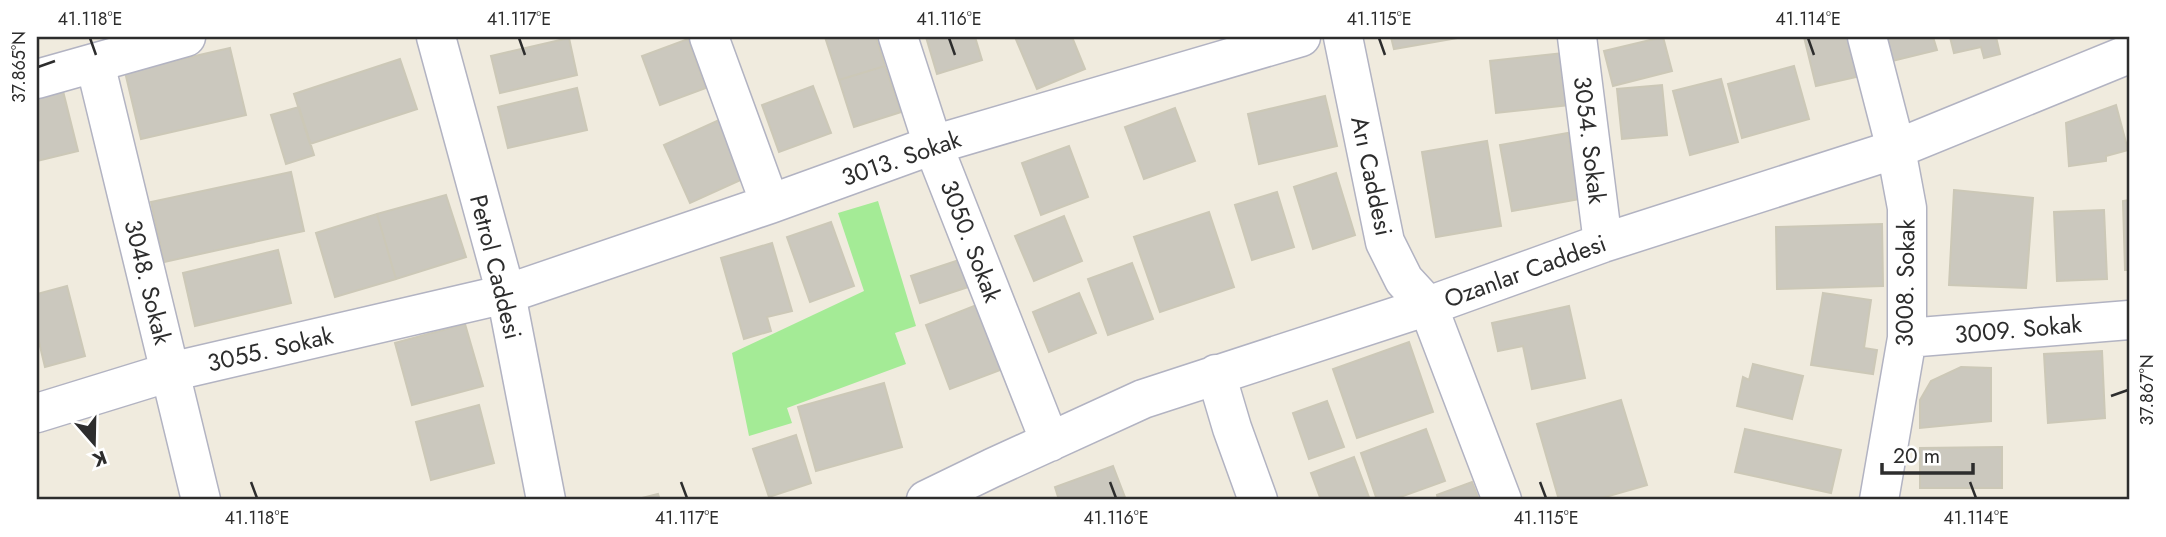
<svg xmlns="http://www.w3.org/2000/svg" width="2166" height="537" viewBox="0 0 2166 537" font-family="Jost,sans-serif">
  <rect width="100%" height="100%" fill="#f0ebde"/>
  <path fill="#a4eb96" d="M878 201 916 326 895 333 906 364 787 408 792 423 749 436 732 353 864 291 838 213Z"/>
  <path fill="#cbc8be" stroke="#ccc8b7" stroke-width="2" d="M825 37H876L885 66 839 80Z
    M926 37H975L982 60 937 74Z
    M1015 37H1072L1085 69 1037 89Z
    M1391 37H1463L1394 49Z
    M1663 37 1672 71 1613 86 1604 51Z
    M1804 37H1857L1865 75 1816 86Z
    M1886 37H1933L1937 50 1892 61Z
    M1950 37H1996L2000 54 1984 58 1981 47 1954 53Z
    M569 38 577 75 500 93 491 56Z
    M688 39 706 88 660 105 642 56Z
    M230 48 246 115 141 139 125 72Z
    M1563 53 1569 105 1496 113 1490 61Z
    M400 59 417 109 310 144 294 94Z
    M885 66 901 112 854 127 839 80Z
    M1794 66 1809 119 1742 138 1728 84Z
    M1721 79 1738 142 1690 155 1673 91Z
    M1662 85 1667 135 1622 139 1617 89Z
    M813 86 831 133 779 152 762 105Z
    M577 88 587 130 508 148 498 107Z
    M63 91 78 151 37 161V98Z
    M1325 96 1337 146 1259 164 1248 114Z
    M2116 105 2128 150 2106 156V161L2069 166 2066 123Z
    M299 107 314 155 286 164 271 115Z
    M1175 108 1195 161 1144 179 1125 127Z
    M719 120 745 178 690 203 664 145Z
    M1568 133 1580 199 1512 211 1500 145Z
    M1487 141 1501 226 1436 237 1422 152Z
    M1069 146 1088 197 1041 215 1022 163Z
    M291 172 304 231 164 262 151 202Z
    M1336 173 1355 235 1313 249 1294 187Z
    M1954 190 2033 198 2026 288 1949 285Z
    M1277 192 1294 247 1252 260 1235 205Z
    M446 195 466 257 396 279 377 214Z
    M2129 200V270H2125L2123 201Z
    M2104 210 2107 279 2057 281 2054 212Z
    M1209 212 1234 287 1160 312 1134 237Z
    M377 214 396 279 335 297 316 233Z
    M1064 216 1082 261 1034 281 1015 236Z
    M831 222 854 286 810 302 787 237Z
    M1882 224 1883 286 1777 289 1776 227Z
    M772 243 792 311 767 317 771 331 744 339 721 258Z
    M278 250 291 303 195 326 183 273Z
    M959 260 968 287 920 303 911 276Z
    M1132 263 1153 319 1108 335 1088 279Z
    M67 286 85 356 45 367 37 334V294Z
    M1079 293 1096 333 1049 352 1033 312Z
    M1823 293 1871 300 1864 348 1877 350 1873 374 1811 365Z
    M979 304 1003 369 950 389 926 325Z
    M1569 306 1585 378 1532 389 1523 346 1498 351 1492 323Z
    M465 324 483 386 412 405 395 343Z
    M1409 342 1433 412 1357 438 1333 369Z
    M2102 351 2105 418 2048 423 2044 354Z
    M1753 364 1803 376 1792 419 1737 406 1743 377 1749 380Z
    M1961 367 1991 368V421L1920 428V400L1931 381Z
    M884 383 902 447 816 471 798 407Z
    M1621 400 1647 485 1595 500H1559L1537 424Z
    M1327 401 1344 447 1309 459 1293 413Z
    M479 405 494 463 431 480 416 422Z
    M1426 429 1445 481 1392 500H1377L1361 453Z
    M1745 429 1841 450 1831 493 1735 472Z
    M796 435 811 483 769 497 753 449Z
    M2002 447V488H1920V448Z
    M1354 457 1370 500H1321L1311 473Z
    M1113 466 1126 500H1059L1055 487Z
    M1472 482 1479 500H1438L1437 495Z
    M658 494 660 500H634Z"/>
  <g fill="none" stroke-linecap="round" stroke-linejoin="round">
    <defs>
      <path id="minor" d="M436 37 506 294 546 500
        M709 37 770 204
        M898 37 933 145 1050 442
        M1343 37 1385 242 1404 280 1428 306 1502 500
        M1577 37 1603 243
        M1867 37 1896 149 1907 208V338L1879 500
        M95 63 201 500
        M37 79 186 37
        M1907 338 2129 320
        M1216 374 1232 428 1258 500
        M37 413 170 372 506 294 770 204 933 145 1301 37
        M926 500 992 468 1143 399 1428 306 1603 243 1896 149 2129 54"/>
    </defs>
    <use href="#minor" stroke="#b2b3c2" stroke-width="41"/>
    <use href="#minor" stroke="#fff" stroke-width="38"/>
  </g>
  <path fill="none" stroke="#2d2d2d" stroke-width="2.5" d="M90 38 96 55M519 38 525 55M949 38 955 55M1379 38 1385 55M1808 38 1814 55M38 67 55 61M2111 396 2128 390M251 482 257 498M681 482 687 498M1110 482 1116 498M1540 482 1546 498M1970 482 1976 498"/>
  <g text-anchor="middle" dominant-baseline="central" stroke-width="7" stroke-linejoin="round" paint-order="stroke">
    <g font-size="24" fill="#2d2d2d" stroke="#fff">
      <text transform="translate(1590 140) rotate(83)">3054. Sokak</text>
      <text transform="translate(901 158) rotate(-19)">3013. Sokak</text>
      <text transform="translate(1372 176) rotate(78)">Arı Caddesi</text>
      <text transform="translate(971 241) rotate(69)">3050. Sokak</text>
      <text transform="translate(496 267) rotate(76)">Petrol Caddesi</text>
      <text transform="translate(1525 271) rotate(-20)">Ozanlar Caddesi</text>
      <text transform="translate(148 282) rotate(76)">3048. Sokak</text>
      <text transform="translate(1905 283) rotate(-89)">3008. Sokak</text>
      <text transform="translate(2018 329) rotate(-5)">3009. Sokak</text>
      <text transform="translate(270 349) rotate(-13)">3055. Sokak</text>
    </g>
  </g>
  <rect width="2166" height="537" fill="none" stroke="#ffffff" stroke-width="77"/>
  <g transform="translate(94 443) rotate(160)" stroke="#ffffff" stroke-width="5" paint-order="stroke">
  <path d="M0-5L12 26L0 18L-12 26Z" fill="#2d2d2d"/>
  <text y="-10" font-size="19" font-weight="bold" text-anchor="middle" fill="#2d2d2d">K</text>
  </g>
  <path d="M1882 463v10h91v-10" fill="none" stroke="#2d2d2d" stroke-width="3.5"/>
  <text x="1893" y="463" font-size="21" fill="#2d2d2d" stroke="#ffffff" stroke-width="5" paint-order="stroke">20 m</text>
  <rect x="38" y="38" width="2090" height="460" fill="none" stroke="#2d2d2d" stroke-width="2.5"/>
  <g font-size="18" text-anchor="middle" fill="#2d2d2d">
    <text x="90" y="25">41.118°E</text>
    <text x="519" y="25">41.117°E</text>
    <text x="949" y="25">41.116°E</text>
    <text x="1379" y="25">41.115°E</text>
    <text x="1808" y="25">41.114°E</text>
    <text transform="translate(19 67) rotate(-90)" y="6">37.865°N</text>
    <text transform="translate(2147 390) rotate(-90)" y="6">37.867°N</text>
    <text x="257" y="524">41.118°E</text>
    <text x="687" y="524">41.117°E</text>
    <text x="1116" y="524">41.116°E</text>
    <text x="1546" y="524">41.115°E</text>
    <text x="1976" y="524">41.114°E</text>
  </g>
</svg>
